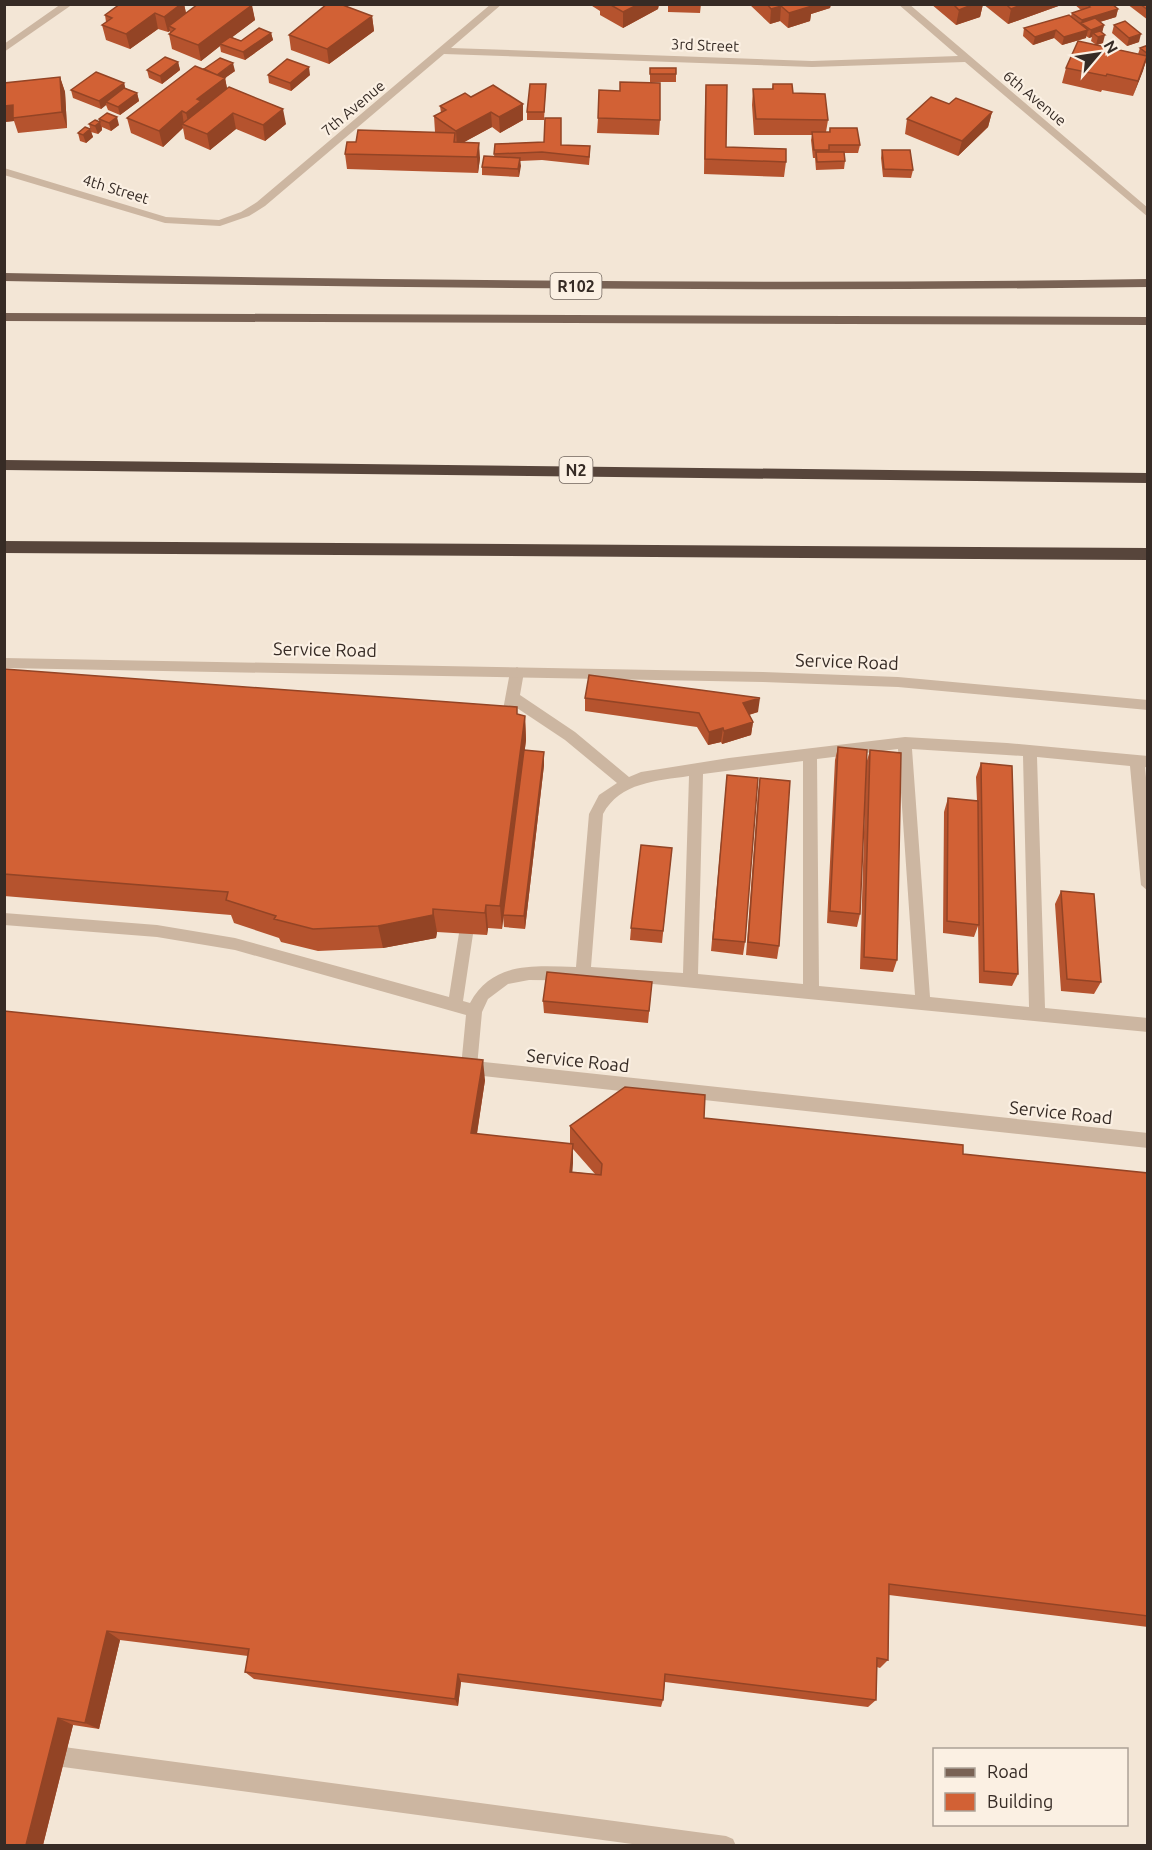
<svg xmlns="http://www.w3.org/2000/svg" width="1152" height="1850" viewBox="0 0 1152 1850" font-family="Ubuntu,sans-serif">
  <rect width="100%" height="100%" fill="#f3e6d6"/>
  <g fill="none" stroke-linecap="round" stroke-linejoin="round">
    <path fill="#ccb6a1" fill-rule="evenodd" d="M517 667 524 672 520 695 575 732 629 777 641 772 729 758 905 737 1007 743 1148 756V768L1145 767 1148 799V891L1141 885 1130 766 1037 757 1045 1008 1148 1018V1032L622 981 529 980 508 984 488 999 482 1012 477 1067 475 1072 469 1074 463 1072 461 1067 466 1015 235 950 157 937 4 925V913L157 925 235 938 449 997 462 914 464 910H474L476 914 463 1001 470 1003C493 961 534 966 576 967L589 814 599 795 617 783 565 740 517 708 512 730H502L500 726 510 672ZM898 749 915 995 819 986 817 759ZM912 749 1023 756 1029 1007 930 997ZM803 761V984L698 974 703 774ZM689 776 683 973 591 967 603 814C620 782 657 781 689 776Z
      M4 1739 726 1836 733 1839 736 1846H647L4 1759Z"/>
    <path fill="#ccb6a1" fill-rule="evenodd" d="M61 4H73L4 52V44Z
      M491 4H502L451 48 812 61 958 56 898 4H909L1148 208V217L965 62 812 67 444 54 265 206 249 216 220 226 165 223 4 175V168L166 217 219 220 241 212 257 202Z
      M4 658 763 672 898 677 1148 700V710L898 687 763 682 4 668Z
      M465 1060 1148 1133V1148L465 1074 459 1072 457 1067 459 1062Z"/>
    <path fill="#796254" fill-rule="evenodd" d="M4 273C386 280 766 285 1148 279V287C766 292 386 288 4 281Z
      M4 313 1148 317V325L4 321Z"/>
    <path fill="#57453b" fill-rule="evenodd" d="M4 460 1148 473V483L4 470Z
      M4 541 1148 548V560L4 553Z"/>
  </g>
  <path fill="#b5532e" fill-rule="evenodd" d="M120 4H184L186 13 196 6V4H251L255 20 232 37 241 41 271 33 273 40 245 60 221 52 220 46 201 61 172 49 169 34 170 33V31L168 32 158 29 130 49 106 40 102 25 106 22 105 15Z
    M589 4H659L658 9 623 28 600 15V11Z
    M668 4H701L700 13 668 12Z
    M749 4H831L830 8 811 14 810 21 788 28 780 21 770 24Z
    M931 4H983L980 17 956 25Z
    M983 4H1064L1008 24Z
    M1074 4H1112L1118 9 1116 17 1100 22 1104 25 1102 32 1103 43 1097 45 1138 54 1140 48 1148 45V63L1146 62 1133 96 1102 90 1101 92 1062 83 1066 68 1095 44 1091 41 1092 37 1089 38 1086 36V38L1062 45 1054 38 1033 45 1023 36 1024 28 1071 16 1072 13 1081 10Z
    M1127 4H1148V20Z
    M372 16 374 31 329 64 291 50 289 35Z
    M1114 25 1139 42 1127 46 1112 33Z
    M178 62 180 70 162 84 149 78 147 70Z
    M650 68 676 74V82H650Z
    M204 69 235 71 225 78 227 89 286 124 265 141 236 129 210 150 185 139 183 128 163 147 131 133 127 118Z
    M268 75H310L291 91 269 83Z
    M60 77 65 92 67 128 18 133 14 121 4 122Z
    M124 83 125 88 137 93 139 101 120 115 108 110 106 105 101 109 73 98 71 90Z
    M546 84 544 120H527V112Z
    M773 84 793 93 828 120 826 132H829L830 128 860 145 858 153H844L845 161 844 169 816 170 815 158H813L811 140 812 135H754L752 105 753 89H772Z
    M706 85 726 147 786 162 784 177 704 174 705 100Z
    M471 97 523 120 500 133 492 127 464 142 480 158 478 173 347 169 345 154 356 142 435 132 434 116 441 113 440 106Z
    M992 112 988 127 958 156 905 134 907 119Z
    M598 118 660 120 659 135 597 133Z
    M99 119 119 125 111 131 102 127V130L98 134 91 132 89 124 99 122Z
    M90 129 93 137 86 143 80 141 78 133Z
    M495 144 561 145 590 154 589 165 542 160 520 161 519 177 482 175V167L494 157Z
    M882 150 913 170 911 178 883 177 881 158Z
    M4 669 525 716 526 740 522 772 544 752V765L525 929 504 927 503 916 502 929 488 928 487 935 437 932 436 938 383 948 318 951 281 942 279 938 234 923 231 915 4 896Z
    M585 698 758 712 749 715 753 722 751 735 722 744 721 742 708 745 697 727 585 711Z
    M838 747 860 914 857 927 827 923 835 760Z
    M870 750 897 960 893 972 860 969 866 764Z
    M981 763 1018 974 1012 986 979 983 978 926 974 937 943 933 944 812 948 798 977 801 976 777Z
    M727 775 745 942 743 955 711 951Z
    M760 778 779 946 777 959 746 955 758 792Z
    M672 848 662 943 630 940 631 928Z
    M1061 891 1101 982 1094 994 1061 991 1055 904Z
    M652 982 648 1023 544 1013 543 1001Z
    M4 1011 485 1080 477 1134 570 1144V1126L704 1118 963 1154 1148 1173V1627L889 1595 888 1660 880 1668 877 1667 876 1700 868 1707 665 1682 663 1700 661 1707 461 1682 458 1706 254 1679 245 1672 248 1656 120 1640 99 1729 73 1725 43 1845ZM573 1149 595 1174 572 1172Z"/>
  <path fill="#934425" d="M181 4H184L187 18 169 26 170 31 168 32 164 17Z
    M639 4H659L658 9 623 28V12Z
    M805 4H831L830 8 811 14 810 21 788 28 789 13Z
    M974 4H983L980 17 956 25 959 10Z
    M1023 4H1064L1008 24 1011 9Z
    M252 5 255 20 222 45 220 44V46L201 61 198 45Z
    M781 6 780 21 770 24 771 9Z
    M1118 9 1116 17 1086 26 1081 23 1082 20Z
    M155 13 158 29 130 49 126 34Z
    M372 16 374 31 329 64 327 49Z
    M1104 25 1102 33H1093L1092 37 1089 38 1091 30Z
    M1056 30 1054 38 1033 45 1035 37Z
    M1088 30 1086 38 1062 45 1064 37Z
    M271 33 273 40 245 60 243 52Z
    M1141 34 1139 42 1127 46 1129 38Z
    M1105 35 1103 43 1096 45 1098 37Z
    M1147 56 1143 71 1133 96 1138 81Z
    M178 62 180 70 162 84 160 76Z
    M233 63 235 71 225 78 228 93 189 126 186 113 216 76Z
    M309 67 310 75 291 91 290 83Z
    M60 77 65 92 67 128 62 112Z
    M124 83 126 91 106 102V105L101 109 99 101Z
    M137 93 139 101 120 115 118 107Z
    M523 104V120L500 133 499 117Z
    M13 105 14 121 4 122V106Z
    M283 109 286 124 265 141 263 125Z
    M182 111 184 125 182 124 183 128 163 147 159 131Z
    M491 112 492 127 457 146 456 131Z
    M992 112 988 127 958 156 962 141Z
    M233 113 236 129 210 150 207 134Z
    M117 117 119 125 111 131 109 123Z
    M100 122 102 130 98 134 95 126Z
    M90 129 93 137 86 143 83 135Z
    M479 143 480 158 478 173 477 157Z
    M520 158 521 166 519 177 518 169Z
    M760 698 758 712 741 717 743 703Z
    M525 716 526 740 502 929 500 906Z
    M753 722 751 735 722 744 724 731Z
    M723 728 721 742 708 745 709 732Z
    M544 752V765L525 929 524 916Z
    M486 905 488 928 487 935 485 913Z
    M433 909 437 932 436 938 383 948 378 926Z
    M483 1060 485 1080 474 1152 471 1133Z
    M573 1144V1163L571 1190 570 1172Z
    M107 1631 120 1640 99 1729 85 1723Z
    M458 1674 461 1682 458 1706 455 1699Z
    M58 1718 73 1725 43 1845H26Z"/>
  <path fill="#d26135" stroke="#934425" stroke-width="1.5" d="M120 4H181L164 17 155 13 126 34 102 25 112 18 105 15Z
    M198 4H251L252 5 198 45 169 34 175 29 169 26Z
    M327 4H340L372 16 327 49 289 35Z
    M609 4H639L623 12Z
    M767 4H811L812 6 789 13 781 6 771 9Z
    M953 4H974L959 10Z
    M1006 4H1023L1011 9Z
    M1087 4H1112L1118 9 1082 20 1072 13 1090 7Z
    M1140 4H1148V10Z
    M1069 15 1088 30 1064 37 1056 30 1035 37 1024 28Z
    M1095 18 1104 25 1091 30 1081 23Z
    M1125 21 1141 34 1129 38 1114 25Z
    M259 28 271 33 243 52 220 44 230 37 241 41Z
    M1100 31 1105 35 1098 37 1093 33Z
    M1078 41 1147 56 1138 81 1107 74 1106 76 1066 68Z
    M1148 45V54L1140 48Z
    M165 57 178 62 160 76 147 70Z
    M220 58 233 63 217 75 204 69Z
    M287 59 309 67 290 83 268 75Z
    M195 66 225 78 197 99 201 101 186 113 182 111 159 131 127 118Z
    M650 68H676V74H650Z
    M96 72 124 83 99 101 71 90Z
    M60 77 62 112 13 118V105L4 106V83Z
    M620 82 660 83V120L598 118 599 90 620 91Z
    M530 84H546L544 112H527Z
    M773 84H792L793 93 825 94 828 120 756 119 753 89H773Z
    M493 85 523 104 499 117 491 112 456 131 434 116 446 110 440 106 465 93 471 97Z
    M706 85H727L726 147 786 149V162L705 159Z
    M229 87 283 109 263 125 233 113 207 134 182 124Z
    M124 88 137 93 118 107 106 102Z
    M931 97 949 104 956 98 992 112 962 141 907 119Z
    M107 113 117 117 109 123 99 119Z
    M545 118H561V145L590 146 589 157 542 152 494 154 495 144 544 142Z
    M95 120 100 122 95 126 89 124Z
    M85 127 90 129 83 135 78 133Z
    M830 128H857L860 145H829V150H814L812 132H830Z
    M358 130 455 133 454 142 479 143 477 157 345 154 347 142H356Z
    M882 150H910L913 170 884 169Z
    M816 152H844L845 161 817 162Z
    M484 156 520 158 518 169 482 167Z
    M4 669 517 707V714L525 716 500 906 486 905 485 913 433 909V915L378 926 313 929 274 919 276 916 226 900 228 892 4 874Z
    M589 675 760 698 743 703 753 722 724 731 723 728 709 732 699 713 585 698Z
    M838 747 867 750 860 914 830 911Z
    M524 750 544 752 524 916 503 915Z
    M870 750 901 753 897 960 864 957Z
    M981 763 1012 766 1018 974 984 971Z
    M727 775 758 778 745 942 713 939Z
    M760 778 790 781 779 946 748 942Z
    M948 798 978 801 979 925 947 921Z
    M641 845 672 848 663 931 631 928Z
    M1061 891 1094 894 1101 982 1067 979Z
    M547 972 652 982 649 1011 543 1001Z
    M4 1011 483 1060 471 1133 573 1144 570 1172 601 1175 602 1164 570 1126 625 1087 705 1095 704 1118 963 1145V1154L1148 1173V1616L889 1584 888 1660 877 1658 876 1700 665 1674 663 1700 458 1674 455 1699 245 1672 249 1649 107 1631 85 1723 58 1718 26 1845H4Z"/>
  <g text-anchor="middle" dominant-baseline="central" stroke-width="4.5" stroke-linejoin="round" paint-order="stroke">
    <g font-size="15" fill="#362b25" stroke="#fbf0e3">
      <text transform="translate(705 45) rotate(2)">3rd Street</text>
      <text transform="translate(1035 98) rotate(40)">6th Avenue</text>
      <text transform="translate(353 108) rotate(-40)">7th Avenue</text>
      <text transform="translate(116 189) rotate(17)">4th Street</text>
    </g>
    <g fill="#fbf0e3" stroke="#71665e" stroke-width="1.5">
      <rect x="550.5" y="273" width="51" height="26" rx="4.5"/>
      <rect x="559.5" y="457" width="33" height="26" rx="4.5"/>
    </g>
    <g font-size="16" font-weight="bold" fill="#362b25">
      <text x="576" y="286">R102</text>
      <text x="576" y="470">N2</text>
    </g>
    <g font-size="18" fill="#362b25" stroke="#fbf0e3">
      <text transform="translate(325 649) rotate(1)">Service Road</text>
      <text transform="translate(847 661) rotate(2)">Service Road</text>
      <text transform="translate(578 1060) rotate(6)">Service Road</text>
      <text transform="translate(1061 1112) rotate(6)">Service Road</text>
    </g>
  </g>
  <rect width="1152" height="1850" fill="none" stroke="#362b25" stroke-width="12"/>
  <rect x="933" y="1748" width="195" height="78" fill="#fbf0e3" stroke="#aca197" stroke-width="1.5"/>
  <rect x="945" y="1768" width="30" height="9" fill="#796254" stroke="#aca197" stroke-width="1.5"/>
  <text x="987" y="1778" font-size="18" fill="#362b25">Road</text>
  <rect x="945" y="1793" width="30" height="18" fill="#d26135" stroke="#aca197" stroke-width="1.5"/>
  <text x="987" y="1808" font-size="18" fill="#362b25">Building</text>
  <g transform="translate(1098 54) rotate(61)" stroke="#fbf0e3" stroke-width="4.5" paint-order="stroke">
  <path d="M0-4.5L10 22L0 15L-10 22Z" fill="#362b25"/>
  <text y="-9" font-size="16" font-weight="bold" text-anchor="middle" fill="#362b25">N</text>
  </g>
</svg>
